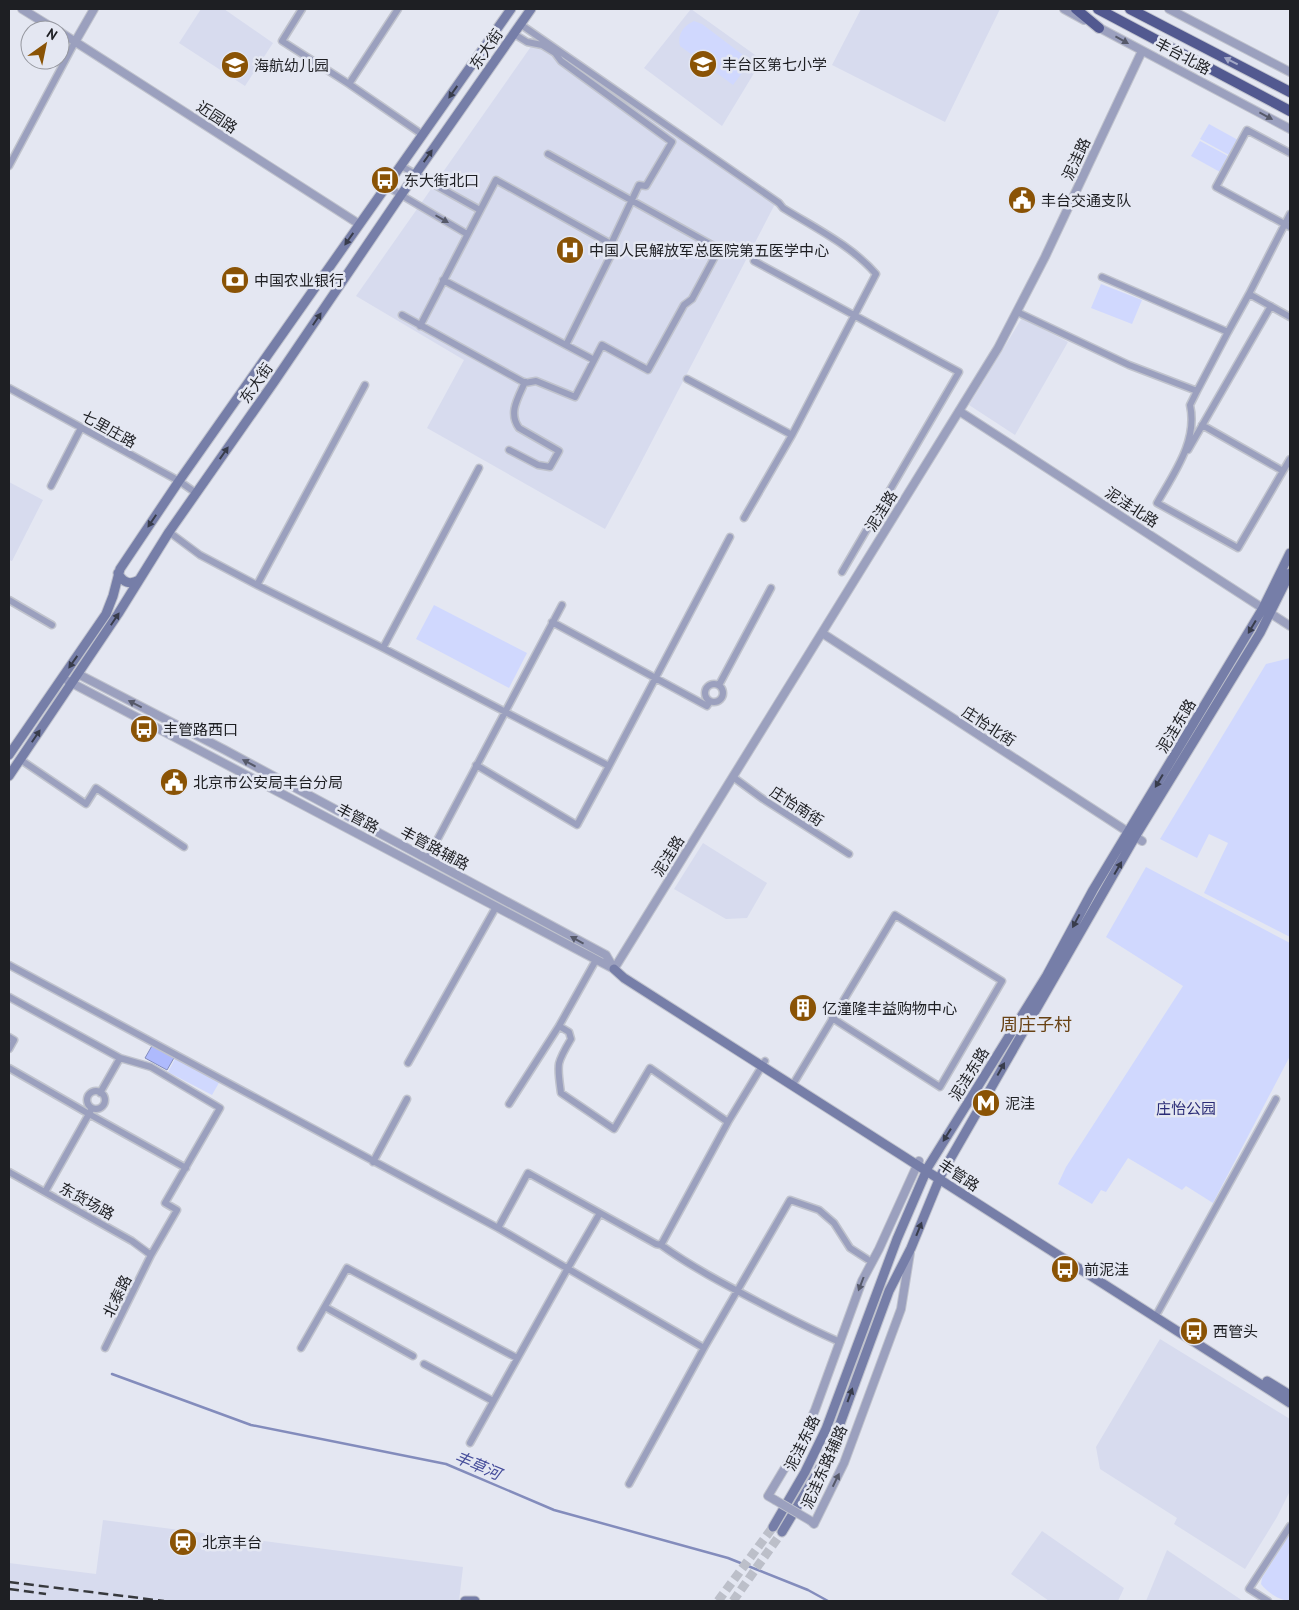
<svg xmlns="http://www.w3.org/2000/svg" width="1299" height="1610" viewBox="0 0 1299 1610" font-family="'PT Sans','Noto Sans SC',sans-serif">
  <rect width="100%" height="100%" fill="#e4e7f2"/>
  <path fill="#d7dbee" d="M201 9H224L273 43 245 86 179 43Z
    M691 9 762 60 722 126 644 68Z
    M861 9H1000L945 122 832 65Z
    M537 38 775 204 637 470 605 529 427 428 464 360 356 296Z
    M1022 318 1068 342 1015 435 969 405Z
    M9 482 43 500 12 561 9 560Z
    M703 843 767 883 747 918 726 919 674 889Z
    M1160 1339 1290 1419V1491L1277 1517 1245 1569 1174 1524 1177 1518 1100 1469 1096 1447Z
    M103 1520 463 1567 459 1601H9V1563L96 1574Z
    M1042 1531 1124 1588 1118 1601H1049L1011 1574Z
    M1167 1550 1243 1601H1146Z"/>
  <path fill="#d0d8fe" d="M694 21 702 24 751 61 733 85 680 46C677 35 683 26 694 21Z
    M1209 124 1238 140 1229 155 1200 139Z
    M1200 141 1228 156 1220 172 1191 156Z
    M1101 284 1142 300 1132 324 1091 308Z
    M434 605 527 653 509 688 416 639Z
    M1290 658V937L1204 893 1228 843 1209 834 1197 858 1160 839 1266 664Z
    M1146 867 1290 943V1056L1213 1203 1186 1186 1182 1190 1128 1158 1106 1192 1101 1190 1092 1204 1058 1184 1066 1167 1183 986 1106 937Z
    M176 1057 220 1081 212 1095 168 1072Z
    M1290 1533V1601C1280 1601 1267 1592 1261 1584L1262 1578Z"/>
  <path fill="#aebafd" stroke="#838cbc" d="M153 1044 175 1056 167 1070 145 1058Z"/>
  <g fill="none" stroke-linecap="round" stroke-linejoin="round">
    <path stroke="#838cbc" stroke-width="2.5" d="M112 1374 251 1425 446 1464 554 1510 728 1558 808 1590 828 1601"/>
    <path stroke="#bcbfc9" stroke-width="9" stroke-dasharray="9 4.5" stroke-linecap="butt" d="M718 1601 773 1527
      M733 1601 782 1532"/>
    <defs>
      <path id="minor" d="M302 9 282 41 349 84 423 135
        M520 24 779 203 783 208C815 228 852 246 876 274L792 435 744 518
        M349 84 398 9
        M1290 153 1247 130 1216 187 1290 227
        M9 166 75 42
        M401 166 480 210
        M386 186 467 234
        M1290 214 1249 294 1290 317
        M754 261 959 372 842 572
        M1102 277 1228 332 1249 294
        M443 280 594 360
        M1017 312 1129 365 1197 391 1190 405C1198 441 1174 473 1157 503L1238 548 1290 459
        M402 315 525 383 536 381 575 397 602 345 648 370 684 305 692 299 719 249 548 154
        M420 326 496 180 611 244 639 185 646 186 672 142 561 61 555 53 542 45 527 42 514 34
        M566 345 610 257 611 244
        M687 379 792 435
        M9 388 179 481 196 493
        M1197 391 1228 332
        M1202 425 1283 471
        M509 450 538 465 550 467 559 451 519 428C508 413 518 398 525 382
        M1188 450 1271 306
        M51 486 81 428
        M169 532 200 555 257 585 383 648 609 766 730 537
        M257 585 365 385
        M9 600 52 625
        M552 622 707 706 710 701
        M383 648 479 468
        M705 693a9 9 0 1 1 18 0a9 9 0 1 1-18 0Z
        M719 685 771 588
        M21 760 86 804 96 788 184 847
        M476 765 577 825 609 766
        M733 777 763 799 849 854
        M427 859 562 605
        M9 965 498 1228 704 1348
        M9 997 120 1058 151 1067 220 1108 165 1203 177 1210 151 1255 105 1348
        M559 1026 569 1032 571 1039C556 1064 557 1064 561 1093L614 1129 650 1068 728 1122
        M9 1037 14 1040 9 1049
        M408 1063 496 907
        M9 1068 89 1114 45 1192
        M795 1081 895 915 1002 981 940 1087 832 1018
        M87 1100a9 9 0 1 1 18 0a9 9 0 1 1-18 0Z
        M100 1093 120 1058
        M509 1104 559 1026 596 960
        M92 1108 89 1114 186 1168
        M373 1162 407 1099
        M9 1172 132 1241 151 1255
        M498 1228 528 1173 656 1244 661 1245C693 1268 728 1286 764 1305 789 1318 814 1331 840 1342
        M661 1245 728 1122 765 1061
        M325 1307 413 1356
        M1158 1312 1276 1099
        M301 1348 347 1268 517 1358
        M424 1364 493 1401
        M470 1443 568 1268 600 1213
        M629 1484 704 1348 790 1200 819 1210 834 1223 850 1248 867 1259
        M1268 1601 1249 1589 1290 1526"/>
      <path id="tertiary" d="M22 9 56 30
        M1064 9 1084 20
        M1169 9 1290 72
        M1096 26 1290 129
        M60 32 359 224
        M75 42 94 9
        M959 411 1290 626
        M822 633 1142 841
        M78 674 225 750 606 955 614 969
        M68 681 614 969
        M614 969 998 348 1045 257 1142 51
        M775 1500 768 1496 801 1441 815 1410 862 1281 879 1249 919 1161
        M811 1521 814 1524 844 1463 901 1309 910 1253"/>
      <path id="secondary" d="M118 573C123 583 130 585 139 580
        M9 755 106 614 113 596 120 569 179 481 511 9
        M9 776 118 614 169 532 274 382 401 195 531 9
        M614 969 624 978 1290 1403
        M1267 1381 1290 1395
        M773 1527 805 1472 826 1429 897 1239 928 1167 1047 975 1093 890 1263 608 1290 553
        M782 1532 819 1470 837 1432 889 1291 911 1248 941 1175 1135 837 1260 633 1290 573
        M465 1601H475"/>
      <path id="trunk" d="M1076 9 1099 28
        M1098 9 1290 111
        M1130 9 1290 92"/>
    </defs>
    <use href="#minor" stroke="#c0c3cd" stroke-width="9"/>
    <use href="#tertiary" stroke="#c0c3cd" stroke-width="10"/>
    <use href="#secondary" stroke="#c0c3cd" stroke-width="11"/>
    <use href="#trunk" stroke="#c0c3cd" stroke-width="12"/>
    <use href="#minor" stroke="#9ba0be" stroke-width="6"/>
    <use href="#tertiary" stroke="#9ba0be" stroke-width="8"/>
    <use href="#secondary" stroke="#767ea8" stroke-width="9"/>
    <use href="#trunk" stroke="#525990" stroke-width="10"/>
    <path stroke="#37393d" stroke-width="2.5" stroke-dasharray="10 5" stroke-linecap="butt" d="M9 1582 164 1601
      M9 1589 46 1594"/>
    <defs>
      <path id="tertiary-bridge" d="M775 1500 811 1521"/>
    </defs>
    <use href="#tertiary-bridge" stroke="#c0c3cd" stroke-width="10" stroke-linecap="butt"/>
    <use href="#tertiary-bridge" stroke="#9ba0be" stroke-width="8"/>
  </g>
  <defs><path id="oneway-solid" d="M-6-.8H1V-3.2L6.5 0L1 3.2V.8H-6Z" transform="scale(1.25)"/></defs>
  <g fill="#565969">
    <use href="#oneway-solid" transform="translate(1122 40) rotate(29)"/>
    <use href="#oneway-solid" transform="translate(1266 116) rotate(28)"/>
    <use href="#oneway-solid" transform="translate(442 219) rotate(30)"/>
    <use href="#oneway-solid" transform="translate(135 704) rotate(-153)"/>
    <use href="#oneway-solid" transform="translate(249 763) rotate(-152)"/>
    <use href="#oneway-solid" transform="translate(577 940) rotate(-151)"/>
    <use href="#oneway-solid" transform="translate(861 1284) rotate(111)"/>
    <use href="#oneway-solid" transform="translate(836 1480) rotate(-64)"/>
  </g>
  <use fill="#a2a7c6" href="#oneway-solid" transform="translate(1231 61) rotate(-153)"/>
  <g fill="#383c4b">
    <use href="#oneway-solid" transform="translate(453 92) rotate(125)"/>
    <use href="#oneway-solid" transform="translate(428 156) rotate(-55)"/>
    <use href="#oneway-solid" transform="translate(349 239) rotate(125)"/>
    <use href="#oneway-solid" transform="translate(317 319) rotate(-56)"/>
    <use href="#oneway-solid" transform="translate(224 453) rotate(-55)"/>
    <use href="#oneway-solid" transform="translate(152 521) rotate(124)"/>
    <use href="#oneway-solid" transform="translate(115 619) rotate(-56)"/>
    <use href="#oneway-solid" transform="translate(1252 627) rotate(121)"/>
    <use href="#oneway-solid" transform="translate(73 662) rotate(125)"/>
    <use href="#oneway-solid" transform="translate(36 736) rotate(-56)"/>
    <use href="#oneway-solid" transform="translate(1159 781) rotate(121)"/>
    <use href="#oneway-solid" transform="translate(1118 868) rotate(-60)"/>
    <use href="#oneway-solid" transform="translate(1076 921) rotate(118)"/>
    <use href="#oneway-solid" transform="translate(1001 1069) rotate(-61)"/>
    <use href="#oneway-solid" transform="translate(947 1135) rotate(122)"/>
    <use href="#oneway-solid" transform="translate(919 1229) rotate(-68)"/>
    <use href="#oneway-solid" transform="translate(850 1395) rotate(-70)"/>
  </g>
  <defs>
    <symbol id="school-disc" viewBox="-11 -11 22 22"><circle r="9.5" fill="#8a5305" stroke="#e4e7f2"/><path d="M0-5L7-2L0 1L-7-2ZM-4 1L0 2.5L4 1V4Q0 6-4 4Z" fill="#fff"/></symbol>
    <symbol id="bus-disc" viewBox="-11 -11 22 22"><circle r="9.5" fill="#8a5305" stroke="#e4e7f2"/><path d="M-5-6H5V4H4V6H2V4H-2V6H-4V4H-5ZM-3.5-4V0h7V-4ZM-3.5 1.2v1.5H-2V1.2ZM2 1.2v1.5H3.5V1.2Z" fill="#fff"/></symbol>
    <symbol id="civic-disc" viewBox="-11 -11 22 22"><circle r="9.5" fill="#8a5305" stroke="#e4e7f2"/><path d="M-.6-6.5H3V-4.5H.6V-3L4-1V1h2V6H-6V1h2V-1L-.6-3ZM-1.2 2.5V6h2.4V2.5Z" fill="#fff"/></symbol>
    <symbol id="hospital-disc" viewBox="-11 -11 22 22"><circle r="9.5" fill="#8a5305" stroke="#e4e7f2"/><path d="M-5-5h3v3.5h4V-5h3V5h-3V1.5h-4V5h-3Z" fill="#fff"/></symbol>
    <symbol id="bank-disc" viewBox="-11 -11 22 22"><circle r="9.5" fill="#8a5305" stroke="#e4e7f2"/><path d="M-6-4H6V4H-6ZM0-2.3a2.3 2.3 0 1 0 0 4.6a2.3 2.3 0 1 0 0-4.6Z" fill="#fff"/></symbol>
    <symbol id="building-disc" viewBox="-11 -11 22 22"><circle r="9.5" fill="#8a5305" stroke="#e4e7f2"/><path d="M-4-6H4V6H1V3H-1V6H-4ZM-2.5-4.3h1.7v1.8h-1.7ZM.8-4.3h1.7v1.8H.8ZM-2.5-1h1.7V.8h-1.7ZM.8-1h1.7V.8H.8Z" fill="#fff"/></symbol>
    <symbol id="metro-disc" viewBox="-11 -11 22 22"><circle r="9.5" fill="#8a5305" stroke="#e4e7f2"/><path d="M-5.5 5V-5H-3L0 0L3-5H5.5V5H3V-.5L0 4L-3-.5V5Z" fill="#fff"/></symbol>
    <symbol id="station-disc" viewBox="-11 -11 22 22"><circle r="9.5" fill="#8a5305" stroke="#e4e7f2"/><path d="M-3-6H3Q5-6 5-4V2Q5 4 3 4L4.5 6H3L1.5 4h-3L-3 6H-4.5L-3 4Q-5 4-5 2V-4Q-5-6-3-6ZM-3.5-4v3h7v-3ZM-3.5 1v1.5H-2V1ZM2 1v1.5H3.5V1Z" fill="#fff"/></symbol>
  </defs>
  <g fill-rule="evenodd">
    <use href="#school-disc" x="687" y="48" width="32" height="32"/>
    <use href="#school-disc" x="219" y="49" width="32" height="32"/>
    <use href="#bus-disc" x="369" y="164" width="32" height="32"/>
    <use href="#civic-disc" x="1006" y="184" width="32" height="32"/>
    <use href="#hospital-disc" x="554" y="234" width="32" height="32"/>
    <use href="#bank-disc" x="219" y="264" width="32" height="32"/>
    <use href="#bus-disc" x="128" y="713" width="32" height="32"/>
    <use href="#civic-disc" x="158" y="766" width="32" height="32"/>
    <use href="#building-disc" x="787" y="992" width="32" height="32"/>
    <use href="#metro-disc" x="970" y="1087" width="32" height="32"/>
    <use href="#bus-disc" x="1049" y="1253" width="32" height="32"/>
    <use href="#bus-disc" x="1178" y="1315" width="32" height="32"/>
    <use href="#station-disc" x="167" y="1526" width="32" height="32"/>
  </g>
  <g text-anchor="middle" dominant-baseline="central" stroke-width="5" stroke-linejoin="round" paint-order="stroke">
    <g font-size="15" fill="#1e1f23" stroke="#e4e7f2">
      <text transform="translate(486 49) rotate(-55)">东大街</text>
      <text transform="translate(1183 56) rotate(28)">丰台北路</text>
      <text transform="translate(217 117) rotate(33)">近园路</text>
      <text transform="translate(1076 159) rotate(-65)">泥洼路</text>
      <text transform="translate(256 383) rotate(-55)">东大街</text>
      <text transform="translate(109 429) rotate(29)">七里庄路</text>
      <text transform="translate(1132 507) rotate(33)">泥洼北路</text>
      <text transform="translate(881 511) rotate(-58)">泥洼路</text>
      <text transform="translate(989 726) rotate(33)">庄怡北街</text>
      <text transform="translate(1176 726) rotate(-59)">泥洼东路</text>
      <text transform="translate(797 806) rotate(33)">庄怡南街</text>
      <text transform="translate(358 818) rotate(28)">丰管路</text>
      <text transform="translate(435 848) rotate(28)">丰管路辅路</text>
      <text transform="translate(668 856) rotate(-58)">泥洼路</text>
      <text transform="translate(969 1074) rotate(-58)">泥洼东路</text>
      <text transform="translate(959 1175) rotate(33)">丰管路</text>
      <text transform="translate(87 1201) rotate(29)">东货场路</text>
      <text transform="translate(117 1296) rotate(-64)">北泰路</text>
      <text transform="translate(802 1443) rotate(-64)">泥洼东路</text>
      <text transform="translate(824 1467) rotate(-66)">泥洼东路辅路</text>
    </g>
    <g font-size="15" fill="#1e1f23" stroke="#e4e7f2" text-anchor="start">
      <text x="722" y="64">丰台区第七小学</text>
      <text x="254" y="65">海航幼儿园</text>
      <text x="404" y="180">东大街北口</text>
      <text x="1041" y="200">丰台交通支队</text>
      <text x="589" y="250">中国人民解放军总医院第五医学中心</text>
      <text x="254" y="280">中国农业银行</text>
      <text x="163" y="729">丰管路西口</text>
      <text x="193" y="782">北京市公安局丰台分局</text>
      <text x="822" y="1008">亿潼隆丰益购物中心</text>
      <text x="1005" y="1103">泥洼</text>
      <text x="1084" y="1269">前泥洼</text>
      <text x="1213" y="1331">西管头</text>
      <text x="202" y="1542">北京丰台</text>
    </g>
    <g font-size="15" fill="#2a2b76" stroke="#e4e7f2">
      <text x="1186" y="1108">庄怡公园</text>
    </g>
    <g font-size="16" font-style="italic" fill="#454c9a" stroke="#e4e7f2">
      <text transform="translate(478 1465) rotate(23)">丰草河</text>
    </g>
    <g font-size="18" fill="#684214" stroke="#e4e7f2">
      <text x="1036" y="1024">周庄子村</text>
    </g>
  </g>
  <rect width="1299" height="1610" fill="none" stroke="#1e1f23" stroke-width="20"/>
  <g transform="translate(45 45) rotate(33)"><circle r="24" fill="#e4e7f2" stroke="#95979f"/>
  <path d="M0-4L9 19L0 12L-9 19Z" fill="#8a5305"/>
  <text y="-8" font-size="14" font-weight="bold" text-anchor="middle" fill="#1e1f23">N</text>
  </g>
</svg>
